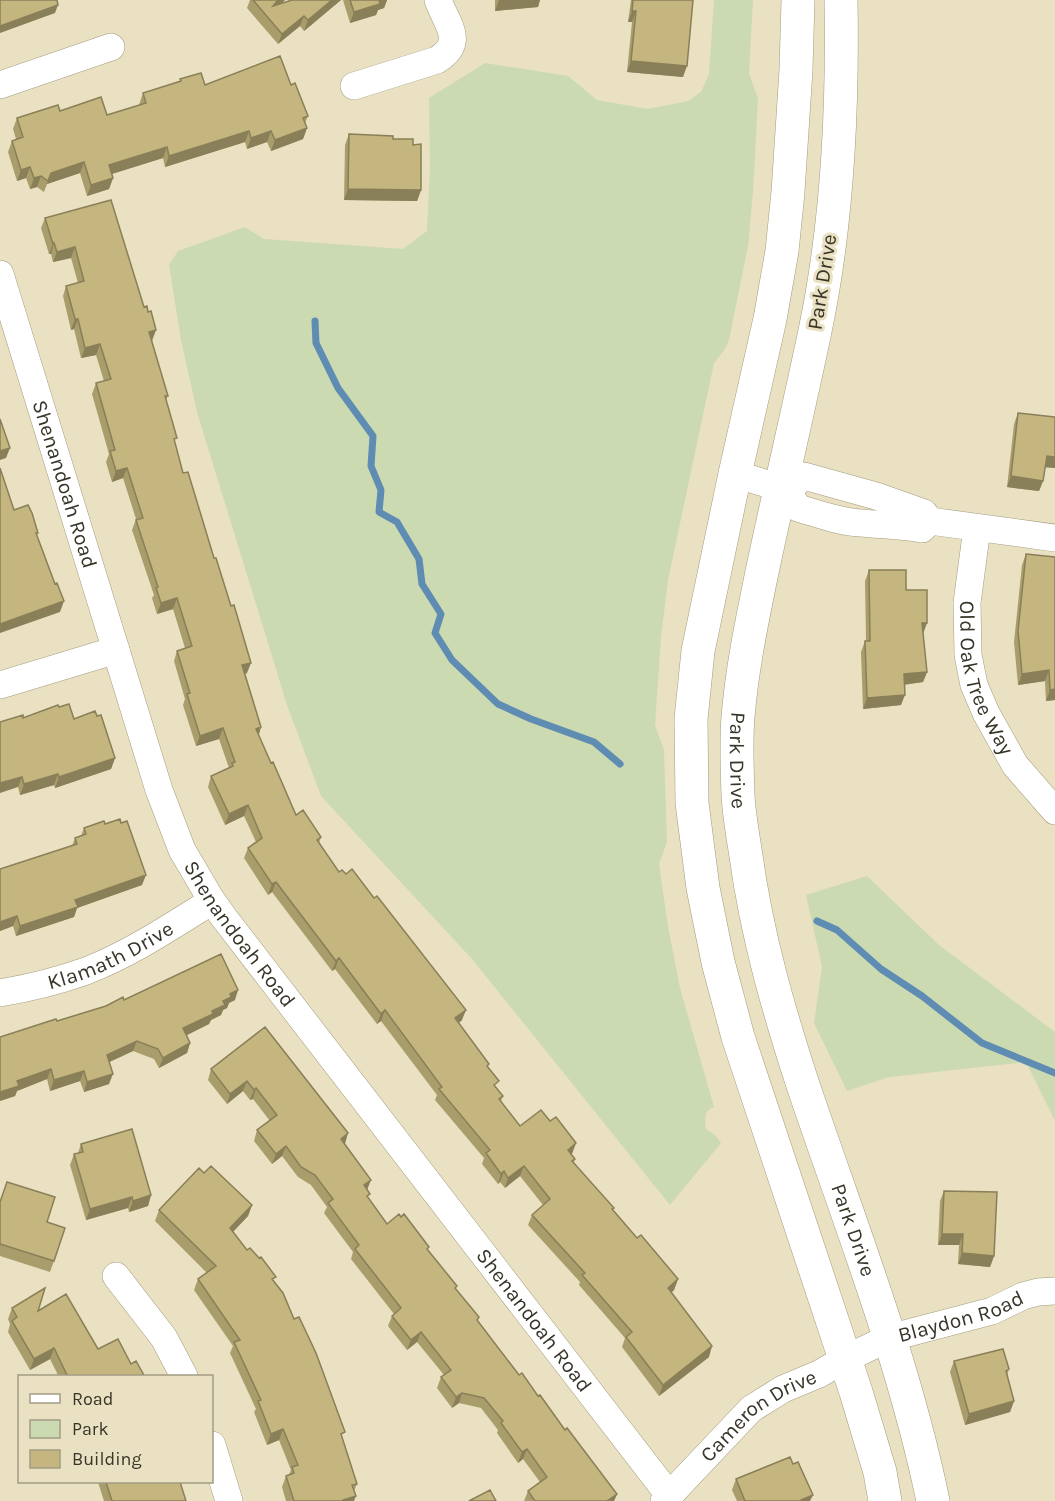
<svg xmlns="http://www.w3.org/2000/svg" width="1055" height="1501" viewBox="0 0 1055 1501" font-family="Karla,sans-serif">
  <rect width="100%" height="100%" fill="#e9e1c2"/>
  <path fill="#ccdab1" d="M714 0H753L749 73 758 99 753 192 748 246 729 340 725 349 714 363 668 580 661 637 655 725 664 750 667 842 659 864 668 927 680 988 714 1107C703 1111 705 1120 706 1129L715 1135 721 1143 670 1205 472 959 321 796 287 705 197 412 181 340 169 265 178 251 245 227 264 239 403 249 427 231 430 169 429 98 485 63 568 76 597 100 648 109 688 101 701 92 709 74Z
    M867 876 939 945 1055 1032V1121L1026 1062 889 1077 847 1091 814 1023 822 967 806 895Z"/>
  <g fill="none" stroke-linecap="round" stroke-linejoin="round">
    <path stroke="#5f8cb2" stroke-width="7" d="M315 321 316 343 338 388 373 436 371 466 381 490 379 512 397 522 419 559 422 584 441 614 435 633 452 660 498 704 531 719 594 742 620 764
      M817 921 837 930 881 969 922 996 982 1043 1055 1073"/>
    <defs>
      <g id="street">
        <path d="M0 85 111 47"/>
        <path d="M354 86 437 60C466 42 447 25 438 0"/>
        <path id="s1" d="M0 274 159 790 182 850 212 901 225 919 669 1495"/>
        <path d="M735 474 787 490 798 508C818 514 840 522 861 523 882 525 901 525 922 529L930 521"/>
        <path d="M787 490 804 476 876 496 924 513 930 521"/>
        <path d="M930 521 1055 538"/>
        <path id="s2" d="M977 528 967 603 968 655 974 685 986 713 1015 765 1055 811"/>
        <path d="M0 685 116 650"/>
        <path id="s3" d="M0 993C29 988 58 981 86 971 130 954 172 926 212 901"/>
        <path d="M116 1276 164 1338 184 1376"/>
        <path d="M212 1445 229 1501"/>
        <path id="s4" d="M664 1501 751 1409 783 1389 819 1374 845 1359 889 1338 992 1311 1023 1296 1038 1292 1055 1291"/>
      </g>
      <g id="secondary">
        <path d="M798 0 796 70 788 192 782 251 770 319 735 474 698 651 691 719 692 803 703 888 718 962 738 1037 856 1392 880 1472 885 1501"/>
        <path id="s5" d="M841 0C843 110 838 222 815 331 798 412 779 492 762 572 752 621 742 668 738 717 736 742 737 769 738 795 739 815 743 836 746 856 757 936 779 1012 804 1088 850 1224 904 1360 933 1501"/>
      </g>
    </defs>
    <use href="#street" stroke="#a39c7e" stroke-width="28"/>
    <use href="#secondary" stroke="#a39c7e" stroke-width="34"/>
    <use href="#street" stroke="#fff" stroke-width="27"/>
    <use href="#secondary" stroke="#fff" stroke-width="33"/>
  </g>
  <path fill="#a99d6c" d="M250 0H285L281 3 341 0 304 31 300 26 278 44 247 8Z
    M343 0H387L384 8 378 10 376 15 350 23Z
    M495 0H540L538 7 495 11Z
    M631 0H693L683 77 627 72 632 22H628Z
    M180 79 205 85H291L308 116 305 123 307 128 303 139 271 151 267 142 247 149 245 142 165 167 163 158 112 174 113 178 109 189 87 196 80 173 47 184 44 192 37 187 30 189 26 178 17 181 8 152 12 141 16 139 13 129 17 118 60 111 107 115 139 105 143 93 179 82Z
    M349 134 393 139 413 145 421 190 417 201 344 200 345 145Z
    M111 200 168 396 166 400 175 443 183 473 247 673 245 674 261 727 258 735 296 815 321 837 319 843 339 872 462 1020 459 1023 488 1068 496 1088 503 1096 501 1101 520 1126 550 1121 576 1143 571 1154 575 1159 574 1163 637 1238 678 1279 674 1290 671 1293 709 1357 659 1396 622 1347 625 1338 579 1285 580 1282 528 1225 532 1215 543 1205 520 1176 505 1188 500 1182 498 1184 482 1164 484 1158 435 1100 437 1095 381 1021 377 1024 335 969 332 971 272 892 268 895 244 858 248 848 256 842 244 816 225 825 208 787 211 776 229 768 219 739 196 746 183 705 185 699 174 661 177 651 185 648 173 609 157 614 152 598 154 595 132 530 136 519 123 478 112 482 106 462 109 454 92 394 96 383 104 381 96 355 81 358 74 329 71 330 63 296 66 286 78 283 71 258 53 262 51 254H49L41 228 45 218Z
    M1018 413 1055 417V468L1045 467 1043 481 1039 491 1007 487 1014 424Z
    M1026 554 1055 700 1046 701 1045 681 1018 685 1014 642 1022 565Z
    M869 570 906 590 923 634 927 672 923 682 904 685 901 705 863 709 861 652 865 641H866L865 581Z
    M59 707 74 719 115 758 111 769 55 788 54 785 20 795 18 787 23 718Z
    M105 824 142 885 77 908 74 917 16 936 13 926 0 931V869L72 846 75 838 81 836 84 828Z
    M124 1000H235L229 1003 227 1008 223 1010 221 1015 211 1020 209 1024 187 1035 190 1043 187 1053 159 1068 154 1059 133 1051 109 1062V1084L84 1092 80 1081 50 1091 47 1079 17 1091 15 1096 0 1101 57 1021Z
    M265 1027 345 1144 367 1190 368 1198 387 1224 428 1250 478 1321 519 1375 538 1396 617 1494 614 1501H524L528 1491 540 1482 523 1459 518 1463 497 1433 498 1430 481 1408 459 1403 452 1408 437 1388 441 1377 444 1375 417 1342 407 1350 388 1326 392 1316 394 1314 351 1259 353 1252 324 1213 327 1207 311 1185 298 1177 282 1156 272 1164 254 1141 257 1130 270 1121 253 1099 250 1100 243 1091 227 1104 208 1080 211 1069Z
    M81 1144 151 1195 148 1206 129 1212 128 1208 86 1220 70 1165 74 1154 78 1153Z
    M204 1173 252 1205 248 1216 233 1232 247 1250 274 1282 343 1440 357 1484 354 1491V1501H286L282 1487 286 1476 289 1475 291 1470 279 1440 267 1445 254 1412 256 1409 230 1353 233 1346 194 1290 198 1279 207 1273 155 1221 159 1210Z
    M944 1191 994 1256 990 1267 958 1264 959 1245H938L940 1201Z
    M0 1201 47 1222 54 1261 50 1272 0 1256Z
    M12 1308 38 1311 98 1349 131 1364 145 1377H59L50 1359 30 1370 8 1332 10 1324 8 1319Z
    M954 1361 1009 1369 1007 1375 1014 1401 1010 1412 965 1425 950 1372Z
    M736 1479 810 1501H737L732 1490Z
    M98 1482H180L186 1501H104Z"/>
  <path fill="#897f58" d="M278 0H285L269 17 273 6Z
    M332 0H341L304 31 308 20Z
    M379 0H387L384 8 378 10 376 15 350 23 354 12Z
    M499 0H540L538 7 495 11Z
    M58 5 55 13 0 33V26Z
    M632 11H636L632 22H628Z
    M304 16 300 26 278 44 282 34Z
    M631 61 687 66 683 77 627 72Z
    M307 128 303 139 271 151 275 140Z
    M249 131 245 142 165 167 169 156Z
    M271 131 267 142 247 149 251 138Z
    M167 147 163 158 105 176 109 165Z
    M84 162 80 173 47 184 44 192 51 173Z
    M30 167 26 178 17 181 21 170Z
    M41 176 37 187 30 189 34 178Z
    M113 178 109 189 87 196 91 185Z
    M348 189 421 190 417 201 344 200Z
    M54 243 51 254H49L53 244Z
    M75 247 71 258 53 262 57 252Z
    M75 319H78L74 329 71 330Z
    M156 330 152 341 149 332Z
    M100 344 96 355 81 358 85 348Z
    M10 448 6 458 0 460V451Z
    M1047 456 1055 457V468L1043 467Z
    M127 468 123 478 112 482 116 471Z
    M1011 476 1043 481 1039 491 1007 487Z
    M177 598 173 609 157 614 161 603Z
    M64 601 60 612 0 633V624Z
    M922 623H927L923 634Z
    M251 663 247 673 239 676 242 665Z
    M1049 670 1045 681 1018 685 1022 674Z
    M927 672 923 682 900 685 904 674Z
    M1055 689V700L1046 701 1050 690Z
    M905 695 901 705 863 709 867 698Z
    M261 727 258 738 256 729Z
    M223 728 219 739 196 746 200 736Z
    M115 758 111 769 55 788 59 777Z
    M58 774 54 785 20 795 24 784Z
    M22 777 18 787 0 793V783Z
    M248 805 244 816 225 825 229 814Z
    M146 875 142 885 77 908 74 917 16 936 20 926 75 900Z
    M276 882 272 892 268 895 272 884Z
    M17 916 13 926 0 931V922Z
    M339 958 335 969 332 971 336 961Z
    M238 990 235 1000 229 1003 227 1008 223 1010 221 1015 211 1020 209 1024 179 1039 183 1028 212 1011 230 994Z
    M385 1010 381 1021 377 1024 381 1014Z
    M466 1010 462 1020 451 1029 455 1018Z
    M137 1041 133 1051 103 1065 107 1055Z
    M190 1043 187 1053 159 1068 163 1058Z
    M51 1069 47 1079 17 1091 15 1096 0 1101V1092L17 1081Z
    M84 1071 80 1081 50 1091 54 1080Z
    M113 1074 109 1084 84 1092 87 1082Z
    M247 1081 243 1091 227 1104 230 1094Z
    M256 1088 253 1099 250 1100 254 1090Z
    M348 1133 345 1144 341 1139Z
    M576 1143 572 1154 564 1160 568 1150Z
    M286 1146 282 1156 272 1164 276 1154Z
    M524 1166 520 1176 505 1188 508 1178Z
    M504 1171 500 1182 498 1184 501 1174Z
    M371 1180 367 1190 364 1185Z
    M151 1195 148 1206 129 1212 133 1201Z
    M132 1197 128 1208 86 1220 90 1209Z
    M252 1205 248 1216 226 1239 230 1228Z
    M942 1234H963L959 1245H938Z
    M962 1253 994 1256 990 1267 958 1264Z
    M678 1279 674 1290 664 1299 668 1288Z
    M421 1332 417 1342 407 1350 411 1340Z
    M712 1346 709 1357 659 1396 663 1385Z
    M54 1348 50 1359 30 1370 34 1359Z
    M462 1393 459 1403 452 1408 456 1397Z
    M1014 1401 1010 1412 965 1425 969 1414Z
    M283 1429 279 1440 267 1445 271 1434Z
    M527 1449 523 1459 518 1463 522 1452Z
    M617 1494 614 1501H607Z
    M813 1495 810 1501H801V1500Z
    M356 1496 354 1501H342L343 1500Z"/>
  <path fill="#c4b67e" stroke="#897f58" stroke-width="1.5" d="M0 0H57L58 5 0 26Z
    M253 0H278L273 6 292 0H332L308 20 304 16 282 34Z
    M350 0H379L380 4 354 12Z
    M633 0H693L687 66 631 61 636 11H632Z
    M280 56 291 85 295 83 308 116 303 118 307 128 275 140 271 131 251 138 249 131 169 156 167 147 109 165 113 178 91 185 84 162 51 173 48 181 41 176 34 178 30 167 21 170 12 141 23 137 17 118 58 105 60 111 101 97 107 115 146 103 143 93 181 81 180 79 201 73 205 85Z
    M349 134 393 136V139H413V145L421 144V190L348 189Z
    M111 200 144 307 147 306 148 312 151 311 156 330 149 332 168 396H165L177 438 174 439 183 473 188 472 214 558H216L231 606 234 605 251 663 242 665 261 727 256 729 271 763 273 762 296 815 303 810 321 837 317 840 339 872 342 870 346 874 352 869 374 898 377 896 466 1010 455 1018 489 1064 487 1066 499 1081 494 1085 503 1096 499 1099 520 1126 541 1110 550 1121 556 1117 576 1143 568 1150 575 1159 572 1161 614 1208 612 1209 637 1238 641 1235 678 1279 668 1288 712 1346 663 1385 626 1337 632 1332 582 1275 585 1273 532 1215 550 1199 524 1166 508 1178 504 1171 501 1174 486 1153 490 1150 439 1089 442 1087 385 1010 381 1014 339 958 336 961 276 882 272 884 248 848 262 838 248 805 229 814 211 776 233 766 232 763 235 762 223 728 200 736 187 694 190 693 177 651 192 646 177 598 161 603 156 588 158 587 136 520 143 518 127 468 116 471 110 451 115 450 96 383 111 379 100 344 85 348 78 319H75L66 286 84 281 75 247 57 252 54 243 53 244 45 218Z
    M1018 413 1055 417V457L1047 456 1043 481 1011 476Z
    M0 419 10 448 0 451Z
    M0 468 14 510 28 505 32 513 38 533H36L55 584 57 583 64 601 0 624Z
    M1026 554 1055 557V689L1050 690 1049 670 1022 674 1018 631Z
    M869 570H906V590H927V623H922L927 672 904 674 905 695 867 698 865 641H870Z
    M69 704 74 719 95 711 97 716 101 715 115 758 59 777 58 774 24 784 22 777 0 783V722L23 715V718L58 705 59 707Z
    M120 819 121 823 127 821 146 875 75 900 78 907 20 926 17 916 0 922V869L77 844 75 838 86 834 84 828 104 821 105 824Z
    M221 954 238 990 230 994 231 997 223 1001 225 1005 212 1011 213 1014 183 1028 190 1043 163 1058 158 1049 137 1041 107 1055 113 1074 87 1082 84 1071 54 1080 51 1069 17 1081 19 1086 0 1092V1037L56 1019 57 1021 106 1006 123 997 124 1000Z
    M265 1027 348 1133 341 1139 371 1180 364 1185 370 1194 367 1196 387 1224 399 1214 401 1217 404 1214 429 1247 427 1249 457 1286 455 1288 479 1317 477 1320 519 1375 522 1373 538 1396 540 1395 565 1430 567 1428 617 1494 607 1501H535L528 1491 547 1477 527 1449 522 1452 501 1423 503 1421 484 1398 462 1393 456 1397 441 1377 451 1370 421 1332 411 1340 392 1316 401 1308 355 1249 359 1245 328 1203 333 1199 315 1175 301 1167 286 1146 276 1154 257 1130 277 1115 256 1088 254 1090 247 1081 230 1094 211 1069Z
    M132 1129 151 1195 133 1201 132 1197 90 1209 74 1154 83 1152 81 1144Z
    M211 1166 252 1205 230 1228 247 1250 250 1248 259 1258 261 1257 276 1277 272 1279 283 1293 294 1319 299 1317 316 1353 345 1432 341 1434 357 1484 352 1485 356 1496 343 1500V1501H294L286 1476 294 1473 292 1467 298 1465 283 1429 271 1434 258 1401 261 1400 234 1342 240 1340 198 1279 216 1266 159 1210 199 1168 204 1173Z
    M7 1182 55 1197 47 1222 65 1228 54 1261 0 1244V1202Z
    M944 1191 997 1192 994 1256 962 1253 963 1234H942Z
    M45 1288 38 1311 66 1294 98 1349 118 1339 131 1364 136 1361 145 1377H68L54 1348 34 1359 12 1321 17 1317 12 1308Z
    M1003 1349 1009 1369 1006 1371 1014 1401 969 1414 954 1361Z
    M790 1457 793 1464 798 1462 813 1495 801 1500V1501H745L736 1479Z
    M106 1482H180L186 1501H112Z
    M490 1490 496 1501H469Z"/>
  <g text-anchor="middle" dominant-baseline="central" stroke-width="6" stroke-linejoin="round" paint-order="stroke">
    <g font-size="21" fill="#373428" stroke="#e9e1c2">
      <text transform="translate(822 282) rotate(-81)">Park Drive</text>
      <text stroke="none"><textPath href="#s1" startOffset="220">Shenandoah Road</textPath></text>
      <text stroke="none"><textPath href="#s2" startOffset="154">Old Oak Tree Way</textPath></text>
      <text stroke="none"><textPath href="#s5" startOffset="770">Park Drive</textPath></text>
      <text stroke="none"><textPath href="#s1" startOffset="706">Shenandoah Road</textPath></text>
      <text stroke="none"><textPath href="#s3" startOffset="117">Klamath Drive</textPath></text>
      <text stroke="none"><textPath href="#s5" startOffset="1256">Park Drive</textPath></text>
      <text stroke="none"><textPath href="#s4" startOffset="357">Blaydon Road</textPath></text>
      <text stroke="none"><textPath href="#s1" startOffset="1192">Shenandoah Road</textPath></text>
      <text stroke="none"><textPath href="#s4" startOffset="129">Cameron Drive</textPath></text>
    </g>
  </g>
  <rect x="18" y="1375" width="195" height="108" fill="#e9e1c2" stroke="#a29c84" stroke-width="1.5"/>
  <rect x="30" y="1394" width="30" height="9" fill="#ffffff" stroke="#a29c84" stroke-width="1.5"/>
  <text x="72" y="1405" font-size="18" fill="#373428">Road</text>
  <rect x="30" y="1420" width="30" height="18" fill="#ccdab1" stroke="#a29c84" stroke-width="1.5"/>
  <text x="72" y="1435" font-size="18" fill="#373428">Park</text>
  <rect x="30" y="1450" width="30" height="18" fill="#c4b67e" stroke="#a29c84" stroke-width="1.5"/>
  <text x="72" y="1465" font-size="18" fill="#373428">Building</text>
</svg>
